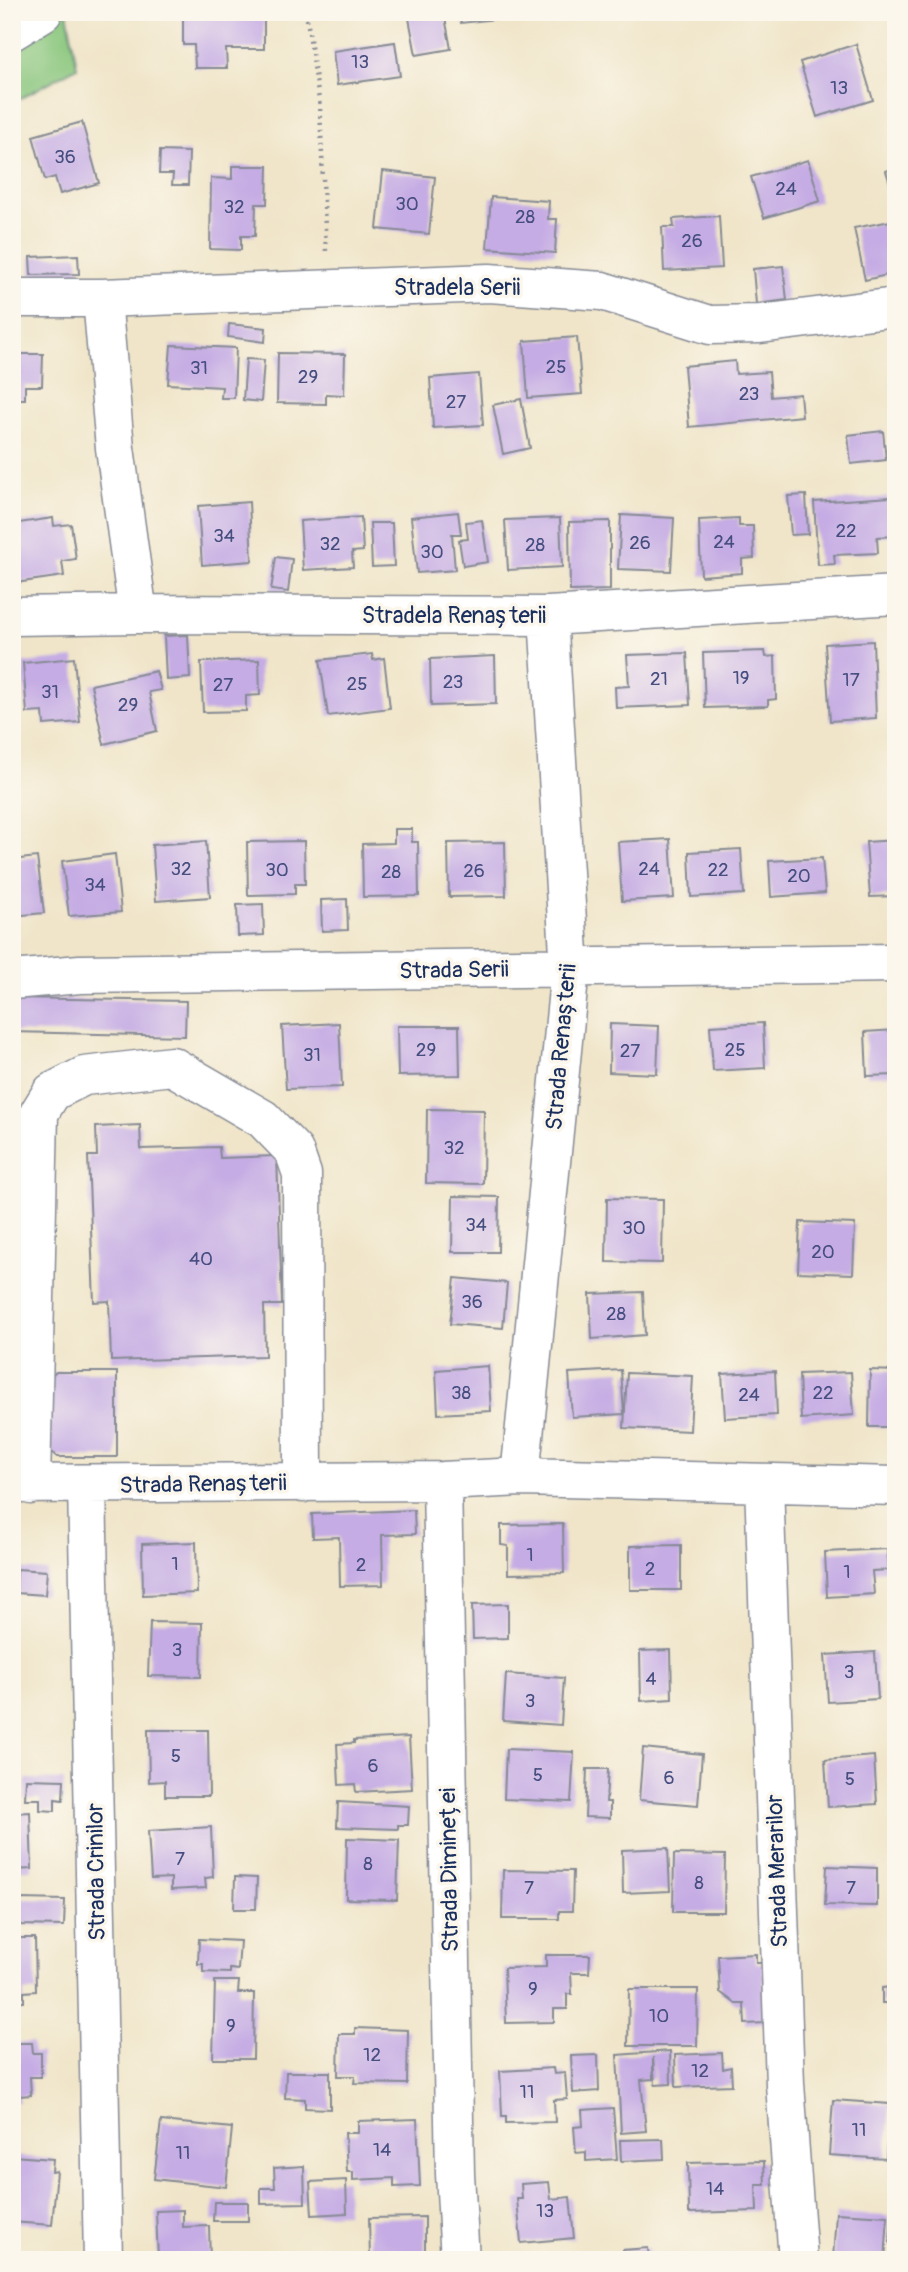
<svg xmlns="http://www.w3.org/2000/svg" width="908" height="2272" viewBox="0 0 908 2272" font-family="Pangolin,sans-serif">
  <rect width="100%" height="100%" fill="#fbf7ec"/>
  <filter id="ink" filterUnits="userSpaceOnUse"><feTurbulence type="fractalNoise" baseFrequency=".0143" numOctaves="2"/><feDisplacementMap in="SourceGraphic" scale="14" xChannelSelector="R" yChannelSelector="G"/><feConvolveMatrix kernelMatrix="1 2 1 2 8 2 1 2 1" color-interpolation-filters="sRGB"/></filter>
  <filter id="wash" filterUnits="userSpaceOnUse"><feTurbulence type="fractalNoise" baseFrequency=".00686" numOctaves="4" result="noise"/><feDisplacementMap in="SourceGraphic" scale="28" xChannelSelector="R" yChannelSelector="G"/><feGaussianBlur stdDeviation="1.57" result="paint"/><feColorMatrix in="noise" values="0 0 0 0 0 0 0 0 0 0 0 0 0 0 0 0 0 1.4 0 .05"/><feComposite in="paint" operator="in"/></filter>
  <g filter="url(#wash)">
    <rect width="100%" height="100%" fill="#f0e5c9"/>
    <path fill="#89c67d" stroke="#527a6e" stroke-width="2" d="M19 12H67L77 67 12 103V17Z"/>
    <g id="blocks">
      <path fill="#c5ace4" d="M183 12H264V49H226L227 68H195L194 45H183Z
        M444 12 451 49 416 55 408 13Z
        M459 12H522V16L461 23Z
        M395 42 400 76 337 85 333 51Z
        M856 44 873 100 817 117 800 62Z
        M82 122 99 183 60 194 55 177 45 180 33 136Z
        M160 151 189 152 188 185H172L173 174H159Z
        M808 160 820 201 764 218 751 177Z
        M232 166H268L267 204H256L255 236H241V250L210 249 211 178 232 179Z
        M896 168V199H895L886 171Z
        M383 171 435 177 429 234 377 229Z
        M491 197 549 201 548 219H557L555 253 487 248Z
        M719 216 722 268 664 271 662 227H674L673 219Z
        M896 220V273L865 280 854 228Z
        M78 255 79 274 31 275 30 257Z
        M783 266 787 300 756 304 753 269Z
        M229 324 266 328 265 342 228 337Z
        M577 337 582 394 528 398 524 341Z
        M171 345 236 348 234 398H221L222 387 168 384Z
        M278 353 345 354 344 395 326 394V404L277 403Z
        M12 354H43L42 386H25V399H12Z
        M246 359 264 360 261 402 243 400Z
        M735 361 736 374 769 372 771 397 800 394 802 416 689 427 684 366Z
        M479 374 483 425 433 428 430 378Z
        M896 382V407H894L891 383Z
        M521 399 530 448 503 454 493 405Z
        M883 431 886 460 851 464 848 435Z
        M806 495 808 534 791 535 788 496Z
        M891 497 895 536 877 537 878 553 834 555 835 564 818 565 814 502Z
        M249 502 252 561 202 565 198 506Z
        M458 512 461 534H452L455 570 417 573 411 517Z
        M621 515 674 518 671 571 618 569Z
        M361 517 363 551 352 552 353 567 303 570 300 521Z
        M53 518 54 526 71 524 76 559 62 561 64 576 15 583 12 565V524Z
        M560 518 562 567 508 570 505 520Z
        M739 518V526H753L754 558 742 559V573L701 576 699 520Z
        M482 520 488 562 463 566 459 540 468 539 466 522Z
        M610 521V590L570 591 569 522Z
        M370 523H392L394 566 372 567Z
        M276 557 292 559 288 592 271 590Z
        M188 635 190 678 166 680 164 636Z
        M873 641 876 718 830 721 825 644Z
        M765 651 766 657 775 656 776 699 768 700V706L705 708 703 653Z
        M687 653 690 705 616 708 615 687 629 686 627 655Z
        M372 654 373 660 384 658 390 708 328 716 320 660Z
        M495 656 496 704 431 706 430 659Z
        M74 658 80 722 44 725 43 712 27 713 23 663Z
        M259 660 260 695 246 696V711L203 712 201 662Z
        M156 671 161 690 149 692 157 731 104 744 91 685Z
        M12 673H15L20 721 12 722Z
        M394 829H412V842H418L419 896 363 897 362 844 394 843Z
        M670 839 674 898 622 901 618 842Z
        M896 840V896L870 897 866 842Z
        M206 841 210 897 156 901 152 845Z
        M304 841 305 884H295V894L248 895 247 842Z
        M505 842 506 896 449 897 448 843Z
        M741 849 744 894 691 897 689 852Z
        M115 854 121 912 69 916 62 861Z
        M37 857 44 913 12 916V860Z
        M822 858 825 893 771 897 769 861Z
        M347 899 348 930 322 931 321 900Z
        M263 904 264 935 238 936 237 905Z
        M12 998 186 1001 185 1036 12 1032Z
        M339 1023 342 1087 286 1089 282 1026Z
        M763 1023 765 1068 713 1071 710 1026Z
        M610 1024 659 1026 657 1074 609 1072Z
        M397 1026H459L460 1075 398 1076Z
        M896 1030V1075L867 1076 865 1032Z
        M427 1109 484 1110 483 1184 426 1183Z
        M140 1125 141 1149 219 1147 220 1158 277 1156 282 1305H264L265 1356 111 1361 109 1301 94 1302 88 1156H97L96 1127Z
        M453 1196 499 1197 498 1252H452Z
        M607 1198 663 1199 662 1263 606 1262Z
        M800 1222 855 1224 853 1274 798 1272Z
        M455 1278 507 1283 503 1328 450 1324Z
        M643 1292 645 1335 592 1339 590 1294Z
        M488 1366 491 1411 438 1414 436 1370Z
        M621 1370 624 1414 572 1417 569 1373Z
        M870 1370 896 1371V1427H869Z
        M775 1371 777 1415 725 1418 722 1374Z
        M56 1372H117V1457H57L47 1448V1381Z
        M851 1372 854 1415 801 1419 799 1374Z
        M627 1373 693 1376 690 1431 624 1428Z
        M414 1510 415 1534 382 1535 383 1585 340 1586 339 1537 313 1538 312 1514Z
        M563 1524 564 1573 508 1574V1546L501 1545V1525Z
        M196 1542 197 1593 143 1595 142 1544Z
        M681 1545V1590H630V1546Z
        M887 1549 889 1570 872 1571 874 1594 827 1597 825 1552Z
        M17 1569 47 1571 45 1595 16 1593Z
        M508 1604V1638L473 1639 472 1605Z
        M150 1622 202 1623 201 1677 148 1676Z
        M671 1650 672 1699 641 1701 640 1651Z
        M875 1652 878 1699 828 1702 825 1655Z
        M506 1674 564 1678 561 1725 503 1721Z
        M148 1730H208L209 1796H165V1781L149 1782Z
        M409 1737 412 1789 356 1792 355 1784 339 1785 337 1744 354 1743V1740Z
        M643 1748 702 1754 698 1805 639 1800Z
        M506 1749 574 1752 571 1802 504 1799Z
        M874 1756 877 1804 828 1807 825 1760Z
        M587 1769H608L606 1802H610V1818L585 1817Z
        M26 1779 64 1780 63 1800 55 1799V1811L40 1810V1799H25Z
        M338 1802 409 1806 408 1825H398V1829L337 1827Z
        M30 1812 32 1869 12 1870V1813Z
        M211 1827 213 1877 205 1878 206 1888 171 1890V1878L151 1879 148 1831Z
        M347 1838 399 1840 397 1900 346 1899Z
        M668 1848 670 1891 623 1893 622 1850Z
        M674 1854 725 1855 724 1912H673Z
        M827 1866 877 1868V1906L825 1905Z
        M503 1870 573 1871 572 1911H559V1919H502Z
        M235 1877 257 1878 256 1909H234Z
        M20 1899 65 1900 64 1926 20 1925Z
        M12 1938H35L36 1991 24 1992V2002H12Z
        M199 1939 240 1941 238 1970 230 1969V1973L203 1972V1964H198Z
        M756 1954V1963H763L766 2023 745 2024 744 2004H736L720 1992 718 1956Z
        M546 1955H590L589 1973H571L572 1994H567V2009H554V2022L506 2023 504 1968 546 1967Z
        M896 1965V2023L891 2024 890 2003H882V1988L891 1987V1966Z
        M215 1981H239L238 1993H254L253 2059H213Z
        M629 1989H698L697 2046H628Z
        M355 2028 408 2030 407 2084 354 2083 355 2076H338L339 2034H355Z
        M12 2043H32L33 2053H41V2077H30L31 2095 19 2096V2102H12Z
        M670 2051 671 2084 655 2085 653 2057V2079L641 2080 646 2131 621 2133 617 2055Z
        M722 2053 723 2069 731 2067 732 2085 676 2087 675 2055Z
        M598 2055 599 2091 573 2093 571 2056Z
        M553 2068 554 2074 565 2073 567 2099 554 2100 555 2122 506 2123V2116H502L500 2071Z
        M286 2072H330V2109L305 2108V2099L285 2098Z
        M833 2100 890 2104 886 2159 829 2155Z
        M613 2108 617 2159 586 2161V2152L576 2153 574 2127 583 2126 582 2110Z
        M417 2119 420 2186 394 2187V2178L353 2180V2172H347L345 2133H358V2121Z
        M161 2121 232 2128 226 2187 154 2179Z
        M663 2139 664 2159 621 2161 620 2140Z
        M894 2141H896V2176H890Z
        M12 2156 53 2159 52 2172 57 2171 52 2225 12 2222Z
        M764 2161 765 2185H756L757 2211 689 2213 688 2163Z
        M304 2166 305 2203 261 2204V2188H275L274 2168Z
        M346 2180 347 2213 312 2215 310 2182Z
        M549 2182 551 2199 570 2197 574 2238 521 2243 517 2199H522L521 2184Z
        M214 2202H248V2221H213Z
        M183 2210V2227L209 2226 210 2260H158L156 2211Z
        M892 2210H896V2245L890 2244Z
        M836 2213 888 2216 885 2260 833 2259Z
        M425 2217V2260H370L369 2218Z
        M648 2248 649 2260H622V2250Z"/>
    </g>
  </g>
  <g filter="url(#ink)">
    <use href="#blocks" fill-opacity="0" stroke="#868a94" stroke-width="2"/>
    <g fill="none" stroke-linecap="round" stroke-linejoin="round">
      <defs>
        <path id="minor" d="M12 31 43 12
          M12 298H102L489 283 602 291 710 325 760 324 896 307
          M102 298 115 448 138 614
          M12 616 138 614 548 616 896 595
          M12 980 80 974 896 963
          M520 1477 570 969 548 616
          M442 1481 455 2174 460 2260
          M764 1483 785 2084 798 2260
          M12 1484 442 1481 520 1477 896 1486
          M31 1485 39 1113 52 1092 84 1076 172 1066 263 1119 294 1151 302 1174 303 1483
          M87 1485 103 2260"/>
      </defs>
      <use href="#minor" stroke="#868a94" stroke-width="41"/>
      <path stroke="#868a94" stroke-width="4.5" stroke-dasharray="2 5" stroke-linecap="butt" d="M306 12 320 107 326 252"/>
      <use href="#minor" stroke="#fff" stroke-width="38"/>
    </g>
  </g>
  <g text-anchor="middle" dominant-baseline="central" stroke-width="7" stroke-linejoin="round" paint-order="stroke">
    <g font-size="19" fill="#464e80">
      <text x="360" y="62">13</text>
      <text x="839" y="88">13</text>
      <text x="65" y="157">36</text>
      <text x="786" y="189">24</text>
      <text x="407" y="204">30</text>
      <text x="234" y="207">32</text>
      <text x="525" y="217">28</text>
      <text x="692" y="241">26</text>
      <text x="556" y="367">25</text>
      <text x="199" y="368">31</text>
      <text x="308" y="377">29</text>
      <text x="749" y="394">23</text>
      <text x="456" y="402">27</text>
      <text x="846" y="531">22</text>
      <text x="224" y="536">34</text>
      <text x="724" y="542">24</text>
      <text x="640" y="543">26</text>
      <text x="330" y="544">32</text>
      <text x="535" y="545">28</text>
      <text x="432" y="552">30</text>
      <text x="741" y="678">19</text>
      <text x="659" y="679">21</text>
      <text x="851" y="680">17</text>
      <text x="453" y="682">23</text>
      <text x="357" y="684">25</text>
      <text x="223" y="685">27</text>
      <text x="50" y="692">31</text>
      <text x="128" y="705">29</text>
      <text x="181" y="869">32</text>
      <text x="649" y="869">24</text>
      <text x="277" y="870">30</text>
      <text x="718" y="870">22</text>
      <text x="474" y="871">26</text>
      <text x="391" y="872">28</text>
      <text x="799" y="876">20</text>
      <text x="95" y="885">34</text>
      <text x="426" y="1050">29</text>
      <text x="735" y="1050">25</text>
      <text x="630" y="1051">27</text>
      <text x="312" y="1055">31</text>
      <text x="454" y="1148">32</text>
      <text x="476" y="1225">34</text>
      <text x="634" y="1228">30</text>
      <text x="823" y="1252">20</text>
      <text x="201" y="1259">40</text>
      <text x="472" y="1302">36</text>
      <text x="616" y="1314">28</text>
      <text x="461" y="1393">38</text>
      <text x="823" y="1393">22</text>
      <text x="749" y="1395">24</text>
      <text x="530" y="1555">1</text>
      <text x="175" y="1564">1</text>
      <text x="361" y="1565">2</text>
      <text x="650" y="1569">2</text>
      <text x="847" y="1572">1</text>
      <text x="177" y="1650">3</text>
      <text x="849" y="1672">3</text>
      <text x="651" y="1679">4</text>
      <text x="530" y="1701">3</text>
      <text x="176" y="1756">5</text>
      <text x="373" y="1766">6</text>
      <text x="538" y="1775">5</text>
      <text x="669" y="1778">6</text>
      <text x="850" y="1779">5</text>
      <text x="180" y="1859">7</text>
      <text x="368" y="1864">8</text>
      <text x="699" y="1883">8</text>
      <text x="529" y="1888">7</text>
      <text x="851" y="1888">7</text>
      <text x="533" y="1989">9</text>
      <text x="659" y="2016">10</text>
      <text x="231" y="2026">9</text>
      <text x="372" y="2055">12</text>
      <text x="700" y="2071">12</text>
      <text x="527" y="2092">11</text>
      <text x="859" y="2130">11</text>
      <text x="382" y="2150">14</text>
      <text x="183" y="2153">11</text>
      <text x="715" y="2189">14</text>
      <text x="545" y="2211">13</text>
    </g>
    <g font-size="23" fill="#1b2f5e" stroke="#fbf7ec">
      <text x="457" y="287">Stradela Serii</text>
      <text x="454" y="615">Stradela Renașterii</text>
      <text transform="translate(454 970) rotate(-1)">Strada Serii</text>
      <text transform="translate(561 1047) rotate(-85)">Strada Renașterii</text>
      <text transform="translate(203 1484) rotate(-1)">Strada Renașterii</text>
      <text transform="translate(449 1870) rotate(-91)">Strada Dimineței</text>
      <text transform="translate(777 1871) rotate(-92)">Strada Merarilor</text>
      <text transform="translate(96 1872) rotate(-91)">Strada Crinilor</text>
    </g>
  </g>
  <rect width="908" height="2272" fill="none" stroke="#fbf7ec" stroke-width="42"/>
</svg>
